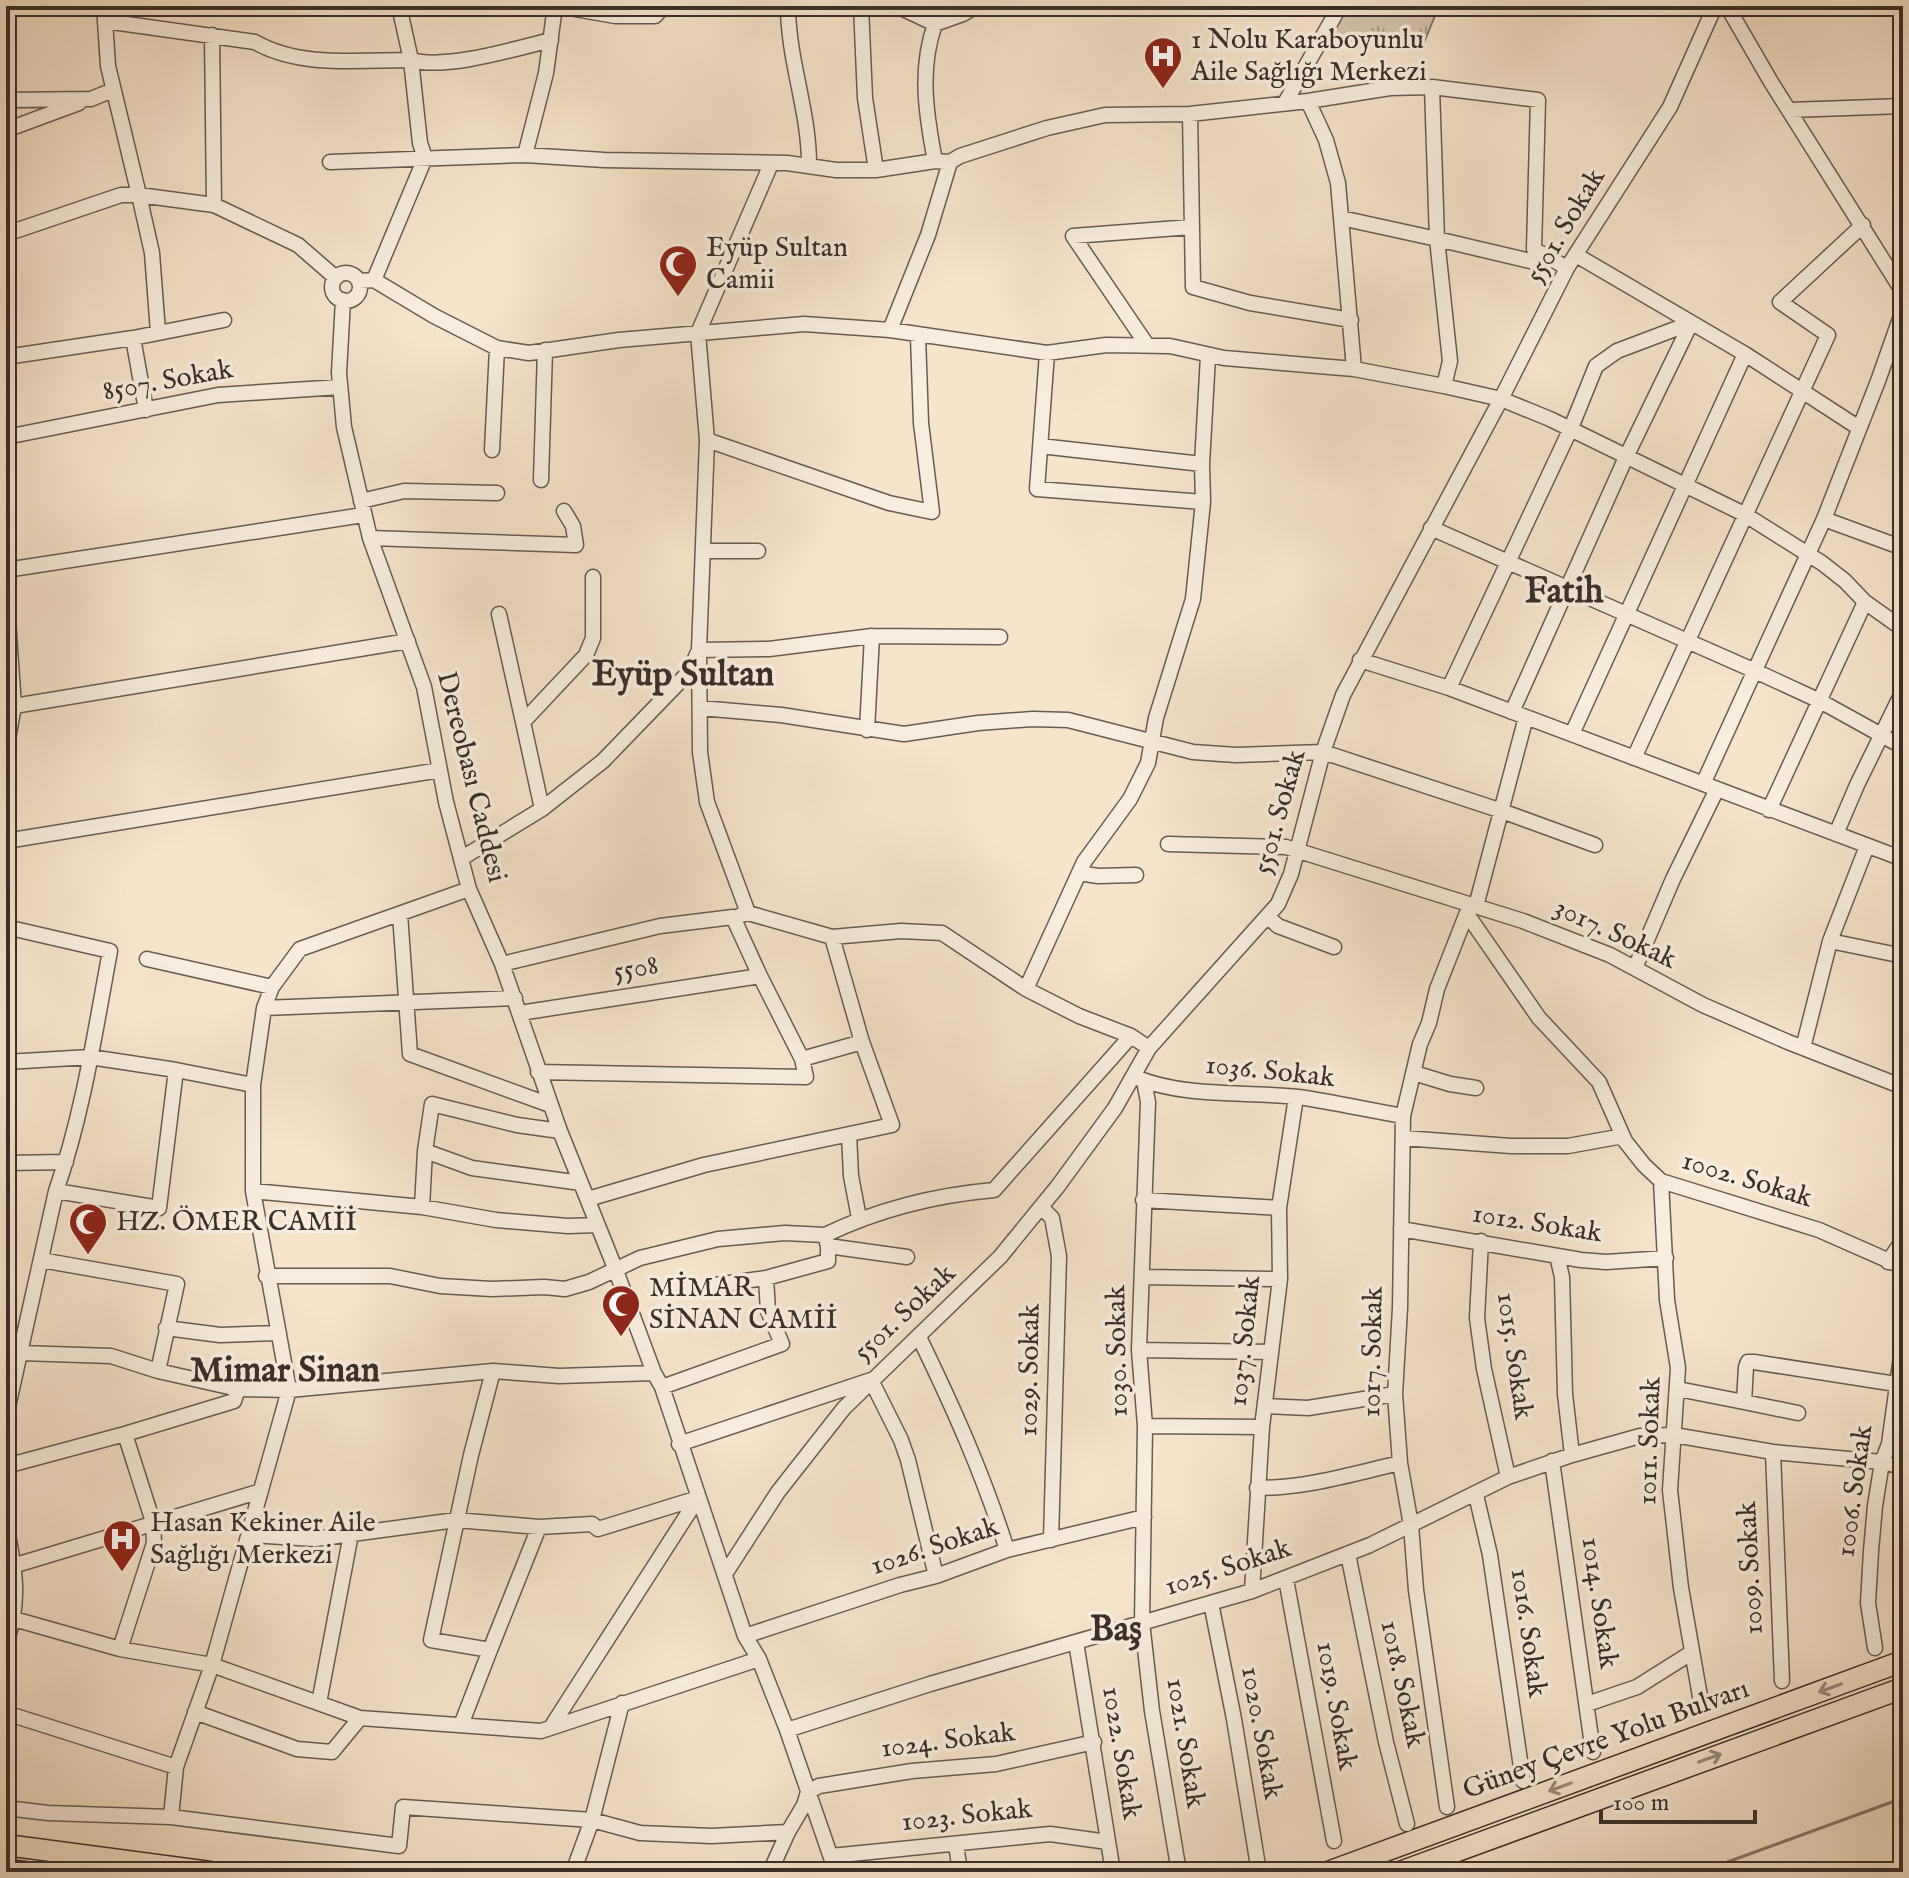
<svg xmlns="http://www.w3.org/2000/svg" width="1909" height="1878" viewBox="0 0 1909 1878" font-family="'IM FELL English',serif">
  <defs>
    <pattern id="park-tufts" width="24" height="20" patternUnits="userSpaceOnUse" patternTransform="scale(2)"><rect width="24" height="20" fill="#d6c5af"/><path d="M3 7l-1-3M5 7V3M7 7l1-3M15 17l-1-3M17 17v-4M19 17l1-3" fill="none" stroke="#afa08e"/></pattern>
  </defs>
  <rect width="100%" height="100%" fill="#f6e4cb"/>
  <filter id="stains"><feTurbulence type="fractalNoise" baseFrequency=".0025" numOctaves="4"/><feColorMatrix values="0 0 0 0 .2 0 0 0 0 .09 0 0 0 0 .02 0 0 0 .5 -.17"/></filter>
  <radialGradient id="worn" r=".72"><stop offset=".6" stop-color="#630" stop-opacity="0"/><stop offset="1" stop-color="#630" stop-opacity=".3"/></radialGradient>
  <path fill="url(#park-tufts)" stroke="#887a6c" stroke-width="2" d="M1348 6H1439L1421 50 1330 37Z"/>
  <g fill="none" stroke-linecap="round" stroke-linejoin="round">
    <path stroke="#847669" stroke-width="3" d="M1700 1872 1903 1798"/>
    <defs>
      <path id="minor" d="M104 6 108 66 139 195 214 205 298 245 336 278
        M558 6 615 16H655L664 6
        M788 6C788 60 809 110 809 164
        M861 6 865 98 876 170
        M897 6 935 24
        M1277 6 1298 8 1307 6
        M1727 6 1771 82 1903 292
        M105 21 255 42C300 68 360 60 411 60 446 70 514 49 551 40
        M212 35 214 205
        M1432 87 1437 239 1543 264 1547 256
        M6 100 91 99 113 90
        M1308 101 1326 140 1338 183 1354 369
        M1285 103 1340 6
        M1790 110 1903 106
        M1190 114 1193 287 1250 303 1351 320
        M6 130 79 103
        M525 155 546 73 555 6
        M935 161C926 114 919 69 935 24L963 14 976 6
        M330 162 525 155 604 160 787 163 836 170H876L935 161 950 162 960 156 1047 128 1105 115 1190 114 1308 101 1390 88 1432 87 1538 100 1534 249 1567 268
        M1341 218 1437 239 1450 361 1444 386
        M6 234 121 195H139L152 253 158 332
        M1576 255 1745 354 1859 428
        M332 287a14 14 0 1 1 28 0a14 14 0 1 1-28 0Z
        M374 280 434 316 497 348 529 353 619 340 804 324 890 330 1047 353 1106 345 1170 346 1224 358 1354 369 1444 386 1501 399 1550 419 1744 514 1822 563 1845 581 1865 602 1903 629
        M359 281 374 280 425 158 420 143 411 60 399 6
        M343 300 339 373 344 427 370 538 424 687 446 802 469 889 502 964 560 1131 615 1268 654 1373 662 1387 745 1636 759 1659 787 1730 836 1872
        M890 330 928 235 950 162
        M133 338 146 410
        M1147 345 1073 236 1191 227
        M1047 353 1037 489 1203 502
        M6 357 133 338 224 320
        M6 437 218 395 340 387
        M707 440 889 503 932 512 921 423 918 336
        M1040 446 1202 464
        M492 450 497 348
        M541 480 545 350
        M361 501 404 491 497 493
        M1824 519 1903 548
        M1431 528 1753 670 1820 701 1903 747
        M370 538 576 545 573 526 564 511
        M703 551H758
        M6 570 363 515
        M6 591 14 706 6 750
        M499 614 523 722
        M872 636 1000 637
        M1360 660 1449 688 1903 859
        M1449 688 1571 428 1596 366 1617 351 1691 323
        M14 706 408 641
        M700 708 781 715 904 734 978 723 1033 719 1068 720 1193 752 1236 755 1323 752 1499 810 1595 845
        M1512 712 1627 455 1691 323
        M1572 734 1745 354
        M1634 758 1828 335 1780 302 1863 225
        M1703 784 1824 519 1878 381 1903 310
        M542 809 523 722 586 655 593 638V577
        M1769 810 1865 602
        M1836 834 1857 785 1903 691
        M6 841 440 770
        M1168 844 1286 847 1523 921 1610 955 1703 1005 1788 1042 1903 1087
        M462 858 542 809 603 761 689 672 699 650 769 649 872 636 867 730
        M1079 873 1098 876 1136 875
        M1476 906 1526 717
        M748 913 707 802 700 752 699 650 707 440 698 333 771 164
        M400 914 410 1054 550 1105
        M1467 914 1539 1018 1599 1082 1625 1141 1644 1165 1661 1181 1819 1230 1903 1267
        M741 915 748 913 832 937 901 931 942 933 1026 989 1079 1016 1131 1036 1149 1048
        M1268 917 1278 926 1334 947
        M6 927 110 951C95 1032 83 1114 56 1191L6 1416
        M1830 941 1903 956
        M147 959 272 987
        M502 964 660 926 733 917 760 976 802 1059 806 1077 538 1072
        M1635 968 1673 879 1717 789
        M1026 989 1084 862 1130 799 1148 763 1156 718 1193 599 1203 502 1202 464 1208 356
        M264 1008 515 998
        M520 1013 760 976
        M1803 1048 1830 941 1867 846
        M802 1059 862 1042
        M6 1062 90 1057 176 1070 253 1085
        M1414 1073 1450 1084 1476 1088
        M1137 1078C1188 1098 1245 1091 1298 1097 1333 1102 1368 1110 1403 1116
        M1144 1081 1148 1102 1139 1350 1145 1426 1142 1622 1152 1711 1179 1872
        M849 1134 851 1176 859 1218
        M1403 1138 1511 1146H1568L1623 1136
        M425 1151 472 1168 581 1183
        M6 1163 66 1162
        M1661 1181 1667 1300 1678 1368 1670 1490 1681 1588 1701 1702
        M56 1191 159 1208 176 1070
        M253 1191 422 1207 496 1220 568 1226 598 1225
        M588 1199 704 1165 892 1125 862 1042 832 937
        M1143 1200 1279 1208
        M422 1207 425 1151 432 1104 517 1125 560 1131
        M1041 1207 1052 1218 1059 1256 1051 1540
        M1401 1229 1581 1260 1606 1262 1666 1258
        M825 1235C877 1210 936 1195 994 1190L1131 1036
        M1481 1241 1477 1318 1484 1369 1508 1477
        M1557 1256 1562 1277 1565 1394 1572 1455
        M41 1260 177 1284 158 1371 238 1389 289 1390 493 1371 559 1376 654 1373
        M1888 1262 1903 1240
        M266 1276H390L440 1286 492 1289 544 1287 565 1289 589 1282 640 1258 718 1239 785 1233 825 1235 828 1246 907 1257
        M1143 1277 1280 1279
        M715 1285 766 1278
        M166 1328 220 1335 279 1333
        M919 1337C953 1407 984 1476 1007 1550
        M1139 1350 1271 1352
        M21 1353 111 1356 158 1371
        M662 1387 782 1344 768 1311 766 1278 828 1261V1246
        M1678 1389 1744 1402 1746 1367 1748 1362H1754L1896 1384
        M1744 1402 1798 1413
        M1265 1406 1308 1408 1395 1394
        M1145 1426 1262 1427
        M679 1444 871 1380 901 1440 908 1460 936 1576
        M1773 1452 1782 1681
        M1552 1461 1593 1752
        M6 1466 125 1434 234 1401 238 1389
        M1257 1488C1307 1488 1352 1474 1400 1463
        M1476 1495 1490 1555 1523 1781
        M6 1525C15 1568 21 1602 6 1643
        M249 1535 315 1539 456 1520 539 1527 592 1524 598 1529 698 1498
        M1348 1554 1386 1742 1407 1824
        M6 1568 261 1491
        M725 1574 778 1492 844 1408 1000 1257 1058 1186 1115 1108 1149 1048 1278 904 1291 874 1323 752 1343 695 1501 399 1567 268 1670 107 1715 6
        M1286 1579 1334 1841
        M1252 1591 1262 1427 1280 1279 1279 1208 1296 1097
        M1211 1603 1234 1719 1259 1872
        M14 1619 120 1649 212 1665 360 1718 541 1731 759 1659
        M745 1636 900 1585 936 1576 1007 1550 1144 1517
        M1076 1642 1113 1872
        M1875 1648 1868 1603 1871 1551 1875 1506 1882 1462 1889 1444 1903 1342
        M120 1649 154 1543 153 1522 125 1434
        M490 1650 539 1527
        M319 1703 351 1534
        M1587 1704 1637 1687 1691 1653
        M195 1712 297 1749 332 1752 360 1718
        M6 1713 176 1767 171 1817
        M553 1724 698 1498
        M461 1725 490 1650 431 1640 471 1455 493 1371
        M787 1730 930 1684 1252 1591 1370 1545 1508 1477 1572 1455 1640 1436 1674 1435 1773 1452 1882 1462 1903 1467
        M176 1767 212 1665 289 1390 253 1191V1085L264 1008 272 987 300 949 469 889
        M1447 1807 1416 1590 1411 1525 1400 1463 1395 1394 1400 1308 1403 1116 1420 1044 1429 1023 1437 989 1470 905
        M6 1808 48 1813 171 1817 399 1846 403 1807 592 1820 640 1833 712 1836 788 1832
        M956 1844 960 1872
        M831 1856 1050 1834 1108 1842
        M573 1872 592 1820 622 1703
        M770 1872 788 1832 804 1805 808 1792 819 1786 912 1771 996 1764 1094 1742"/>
      <path id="highway" d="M6 1845 210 1872
        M6 1870 25 1872
        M1328 1872 1903 1661
        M1400 1872 1903 1688"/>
    </defs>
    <use href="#minor" stroke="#695c52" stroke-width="17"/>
    <use href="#highway" stroke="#3a2e29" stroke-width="23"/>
    <use href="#minor" stroke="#f9eddd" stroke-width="14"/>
    <use href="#highway" stroke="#f6e4cb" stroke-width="20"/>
  </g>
  <defs><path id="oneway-shaft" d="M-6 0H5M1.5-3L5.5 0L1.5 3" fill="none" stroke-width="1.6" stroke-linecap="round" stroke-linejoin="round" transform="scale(2)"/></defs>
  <g stroke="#98897a">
    <use href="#oneway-shaft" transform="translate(1830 1688) rotate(160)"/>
    <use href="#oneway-shaft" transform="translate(1710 1758) rotate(-20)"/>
    <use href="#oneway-shaft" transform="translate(1560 1787) rotate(160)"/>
  </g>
  <defs>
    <symbol id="hospital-pin" viewBox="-11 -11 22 30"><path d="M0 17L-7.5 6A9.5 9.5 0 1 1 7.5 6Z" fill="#8f2418" stroke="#f9eddd"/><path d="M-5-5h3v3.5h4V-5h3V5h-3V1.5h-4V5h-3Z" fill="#fff"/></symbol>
    <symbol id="mosque-pin" viewBox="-11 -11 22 30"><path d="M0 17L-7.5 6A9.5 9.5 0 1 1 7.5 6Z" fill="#8f2418" stroke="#f9eddd"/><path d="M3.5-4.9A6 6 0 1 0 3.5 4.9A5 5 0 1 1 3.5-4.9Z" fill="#fff"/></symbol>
  </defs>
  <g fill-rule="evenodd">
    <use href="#hospital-pin" x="1141" y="34" width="44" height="60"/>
    <use href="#mosque-pin" x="656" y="242" width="44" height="60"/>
    <use href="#mosque-pin" x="66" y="1200" width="44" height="60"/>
    <use href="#mosque-pin" x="599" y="1282" width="44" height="60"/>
    <use href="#hospital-pin" x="100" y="1517" width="44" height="60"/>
  </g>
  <g text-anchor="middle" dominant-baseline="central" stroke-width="7" stroke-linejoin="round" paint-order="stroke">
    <g font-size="28" fill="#3a2e29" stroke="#f9eddd" text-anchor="start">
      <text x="1191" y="40">1 Nolu Karaboyunlu<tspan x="1191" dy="32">Aile Sağlığı Merkezi</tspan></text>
      <text x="706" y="248">Eyüp Sultan<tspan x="706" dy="32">Camii</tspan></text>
      <text x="116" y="1222">HZ. ÖMER CAMİİ</text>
      <text x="649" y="1288">MİMAR<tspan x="649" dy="32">SİNAN CAMİİ</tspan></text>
      <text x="150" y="1523">Hasan Kekiner Aile<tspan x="150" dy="32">Sağlığı Merkezi</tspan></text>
    </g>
    <g font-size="28" fill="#3a2e29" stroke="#f9eddd">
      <text transform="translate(1566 226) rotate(-59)">5501. Sokak</text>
      <text transform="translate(168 381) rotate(-10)">8507. Sokak</text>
      <text transform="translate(471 777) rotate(76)">Dereobası Caddesi</text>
      <text transform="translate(1280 812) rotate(-74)">5501. Sokak</text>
      <text transform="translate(1615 934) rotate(25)">3017. Sokak</text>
      <text transform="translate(636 969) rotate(-9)">5508</text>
      <text transform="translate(1270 1072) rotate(6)">1036. Sokak</text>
      <text transform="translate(1747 1180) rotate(17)">1002. Sokak</text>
      <text transform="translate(1537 1224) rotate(9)">1012. Sokak</text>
      <text transform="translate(905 1313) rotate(-43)">5501. Sokak</text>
      <text transform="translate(1245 1341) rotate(-84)">1037. Sokak</text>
      <text transform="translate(1118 1351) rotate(-91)">1030. Sokak</text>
      <text transform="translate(1373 1352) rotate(-89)">1017. Sokak</text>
      <text transform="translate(1514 1356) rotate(82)">1015. Sokak</text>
      <text transform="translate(1030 1370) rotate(-89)">1029. Sokak</text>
      <text transform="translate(1650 1441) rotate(-88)">1011. Sokak</text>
      <text transform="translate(1855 1491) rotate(-82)">1006. Sokak</text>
      <text transform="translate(935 1547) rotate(-18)">1026. Sokak</text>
      <text transform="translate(1228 1568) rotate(-18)">1025. Sokak</text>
      <text transform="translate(1751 1568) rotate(-93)">1009. Sokak</text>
      <text transform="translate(1599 1603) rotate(82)">1014. Sokak</text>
      <text transform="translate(1528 1633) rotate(82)">1016. Sokak</text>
      <text transform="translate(1402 1684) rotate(78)">1018. Sokak</text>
      <text transform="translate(1336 1706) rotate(80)">1019. Sokak</text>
      <text transform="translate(1261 1733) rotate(80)">1020. Sokak</text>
      <text transform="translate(1606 1740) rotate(-20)">Güney Çevre Yolu Bulvarı</text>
      <text transform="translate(948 1741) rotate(-7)">1024. Sokak</text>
      <text transform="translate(1185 1743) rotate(81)">1021. Sokak</text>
      <text transform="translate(1121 1753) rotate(81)">1022. Sokak</text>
      <text transform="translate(967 1816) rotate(-6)">1023. Sokak</text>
    </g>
    <g font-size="36" font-weight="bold" fill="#3a2e29" stroke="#f9eddd">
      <text x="1564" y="592">Fatih</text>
      <text x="683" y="675">Eyüp Sultan</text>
      <text x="285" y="1371">Mimar Sinan</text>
      <text x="1116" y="1630">Baş</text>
    </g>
  </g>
  <rect width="1909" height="1878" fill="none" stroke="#f6e4cb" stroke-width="32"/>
  <rect x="8" y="8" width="1893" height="1862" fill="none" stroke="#3a2e29" stroke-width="4"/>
  <rect x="16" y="16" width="1877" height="1846" fill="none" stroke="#3a2e29" stroke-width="2"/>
  <path d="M1601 1810v12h154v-12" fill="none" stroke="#3a2e29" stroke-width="4"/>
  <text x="1613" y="1810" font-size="24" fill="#3a2e29" stroke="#f9eddd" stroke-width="6" paint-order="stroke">100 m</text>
  <rect width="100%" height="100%" filter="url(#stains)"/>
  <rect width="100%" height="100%" fill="url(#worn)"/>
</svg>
